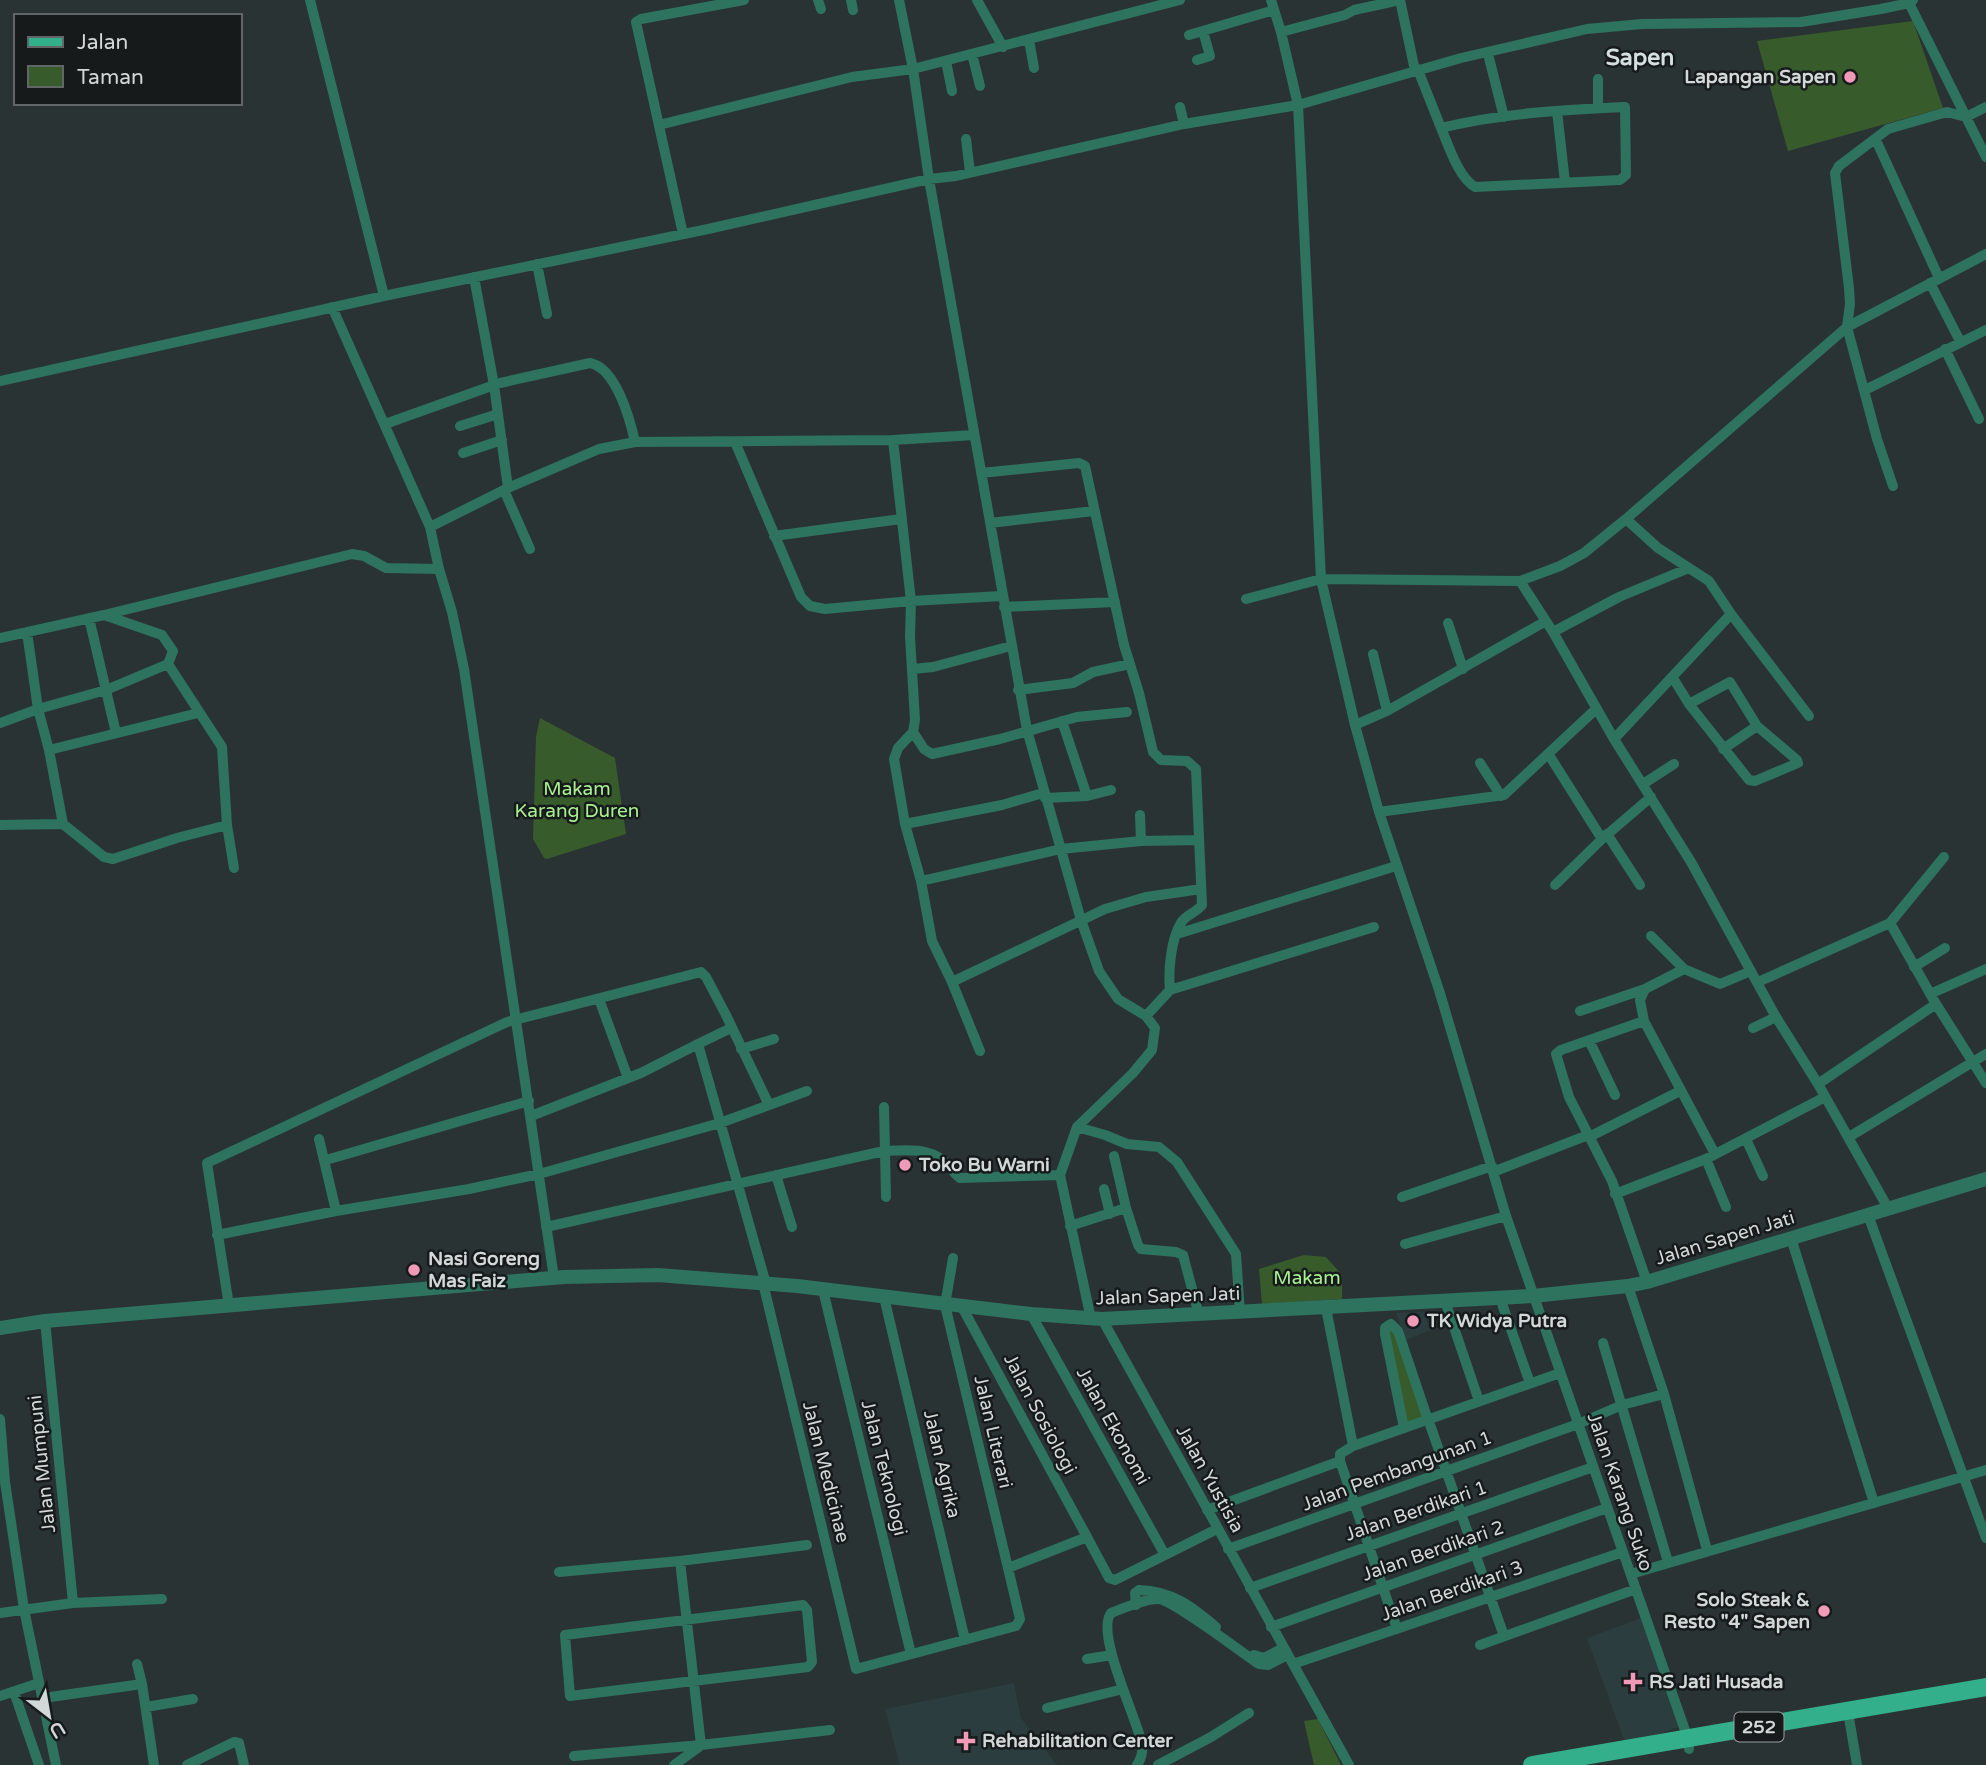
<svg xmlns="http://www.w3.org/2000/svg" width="1986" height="1765" viewBox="0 0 1986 1765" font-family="'Varela Round',sans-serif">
  <rect width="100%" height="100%" fill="#2a3333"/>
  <path fill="#2b3d3e" d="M1424 1312 1430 1330 1406 1340 1396 1313Z
    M1641 1618 1679 1727 1626 1745 1587 1638Z
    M1014 1683 1021 1718 1057 1765H900L885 1709Z"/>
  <path fill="#385b2c" d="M1913 21 1943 108 1788 151 1757 41Z
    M540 718 615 758 626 834 547 859 544 858 533 839 536 737Z
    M1304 1255 1326 1257 1342 1275V1299L1262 1304 1259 1269Z
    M1392 1326 1424 1417 1407 1424 1387 1329Z
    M1318 1719 1341 1765H1314L1304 1721Z"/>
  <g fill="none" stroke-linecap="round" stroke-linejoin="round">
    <path stroke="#2e735e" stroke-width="10" d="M310 0 384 296
      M818 0 821 9
      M851 0 853 10
      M977 0 1003 47
      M1180 0 913 69 929 179 1027 730 1081 920 1099 971 1118 999 1146 1016 1170 990 1374 927
      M1909 3 1986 157
      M1281 32 1345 15 1354 10 1400 0 1414 66 1418 70 1441 128C1501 113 1564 110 1625 107L1626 175 1620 180 1475 187C1458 177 1449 146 1441 128
      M1189 35 1274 10
      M1029 40 1034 68
      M972 54 980 86
      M1488 54 1504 117
      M1197 60 1210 56 1203 31
      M946 61 952 91
      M1598 79V108
      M1180 107 1184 124
      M1557 111 1565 182
      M659 125 852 77 913 69 899 0
      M966 139 970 172
      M1876 140 1939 278
      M683 234 636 22 641 19 744 0
      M537 264 547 314
      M474 277 494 385 508 488
      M1930 283 1960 341
      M332 307 430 527 439 569 452 612 464 669 554 1278
      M1945 349 1979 419
      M0 381 384 296 708 229 929 179 956 176 1184 124 1298 105 1461 58 1587 29 1642 24 1801 22 1881 9 1909 3 1913 0
      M1865 390 1986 330
      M385 424 500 383 590 363C616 368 630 419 635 442
      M460 426 498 414
      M893 440 911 601 910 637 915 720 913 732 898 748 894 759 905 824 921 881 932 941 952 982 980 1051
      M735 442 801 597 810 606 825 609 911 601 1002 596
      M463 453 502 440
      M981 473 1079 463 1085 466 1124 645 1139 693 1153 752 1161 760 1187 761 1196 769 1202 905C1196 913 1185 915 1181 923 1171 939 1168 971 1170 990
      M1893 486 1877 439 1847 327 1850 304 1849 288 1835 173 1839 166 1888 129 1947 112 1966 117 1986 107
      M504 490 530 549
      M1626 519 1658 548 1709 581 1731 614 1809 716
      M990 523 1094 511
      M430 527 508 488 599 449 635 442 893 440 974 435
      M774 536 901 519
      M1520 581 1553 632 1614 739 1691 862 1776 1017 1818 1084 1888 1208
      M1246 599 1321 579 1298 105 1281 32 1271 0
      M1004 607 1115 602
      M104 615 162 635 173 651 168 664 222 747 227 825 234 868
      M89 618 116 733
      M1448 623 1463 669
      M27 632 38 709 49 750 63 824
      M1553 632 1619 597 1689 568
      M0 638 104 615 352 554 364 556 386 568 439 569
      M1373 654 1387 711
      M913 669 933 667 1011 646
      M1673 678 1689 704 1749 780 1755 781 1798 763 1797 760 1757 726 1730 682 1689 704
      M1018 690 1073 683 1093 672 1130 664
      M1062 721 1087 796
      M0 723 38 709 106 690 168 664
      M1355 725 1387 711 1546 621
      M913 732 924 749 932 754 1000 739 1077 717 1127 712
      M1614 739 1731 614
      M1723 749 1757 726
      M49 750 198 713
      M1549 755 1602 839
      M1480 763 1501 796
      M1643 784 1674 764
      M1045 798 1087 796 1111 790
      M1379 812 1504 795 1596 709
      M1140 815 1141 841
      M905 824 1002 805 1043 793
      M0 825 63 824 104 857 113 859 177 838 227 825
      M1607 834 1640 885
      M921 881 1061 849 1141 841 1199 840
      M1555 885 1602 839 1651 797
      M1890 923 1936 1004 1986 1083
      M1177 934 1396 866
      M1651 936 1684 969 1720 984 1751 971
      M1914 967 1945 948
      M1684 969 1645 989 1640 1000 1644 1021 1715 1154
      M952 982 1105 909 1146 897 1201 889
      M1758 982 1890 923 1944 857
      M1930 994 1986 969
      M599 999 628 1078
      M1580 1011 1645 989
      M1644 1021 1561 1050 1556 1054 1569 1097 1612 1181 1647 1282
      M1753 1028 1776 1017
      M1589 1040 1615 1095
      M698 1044 731 1028
      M741 1049 774 1039
      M1818 1084 1936 1004
      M884 1107 886 1197
      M531 1116 641 1073 698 1044 766 1284
      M1077 1127 1105 1135 1127 1144 1159 1147 1177 1162 1236 1254 1240 1313
      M1589 1137 1680 1091
      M1849 1137 1986 1054
      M319 1139 336 1211
      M1746 1139 1763 1176
      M1114 1156 1126 1208 1138 1245 1141 1249 1176 1252 1183 1255 1199 1315
      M1706 1159 1726 1207
      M326 1160 529 1101
      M1493 1172 1588 1135
      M776 1175 792 1227
      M1104 1189 1110 1214
      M1615 1194 1706 1159 1825 1097
      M1402 1197 1492 1166
      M1868 1215 1986 1538
      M1070 1226 1126 1208
      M546 1227 884 1151C904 1150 928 1147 945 1162 951 1167 954 1174 960 1178L1060 1175
      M217 1235 336 1211 469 1189 539 1174 720 1123 807 1091
      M1791 1238 1874 1503
      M1405 1244 1506 1216
      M953 1258 945 1305 1008 1568
      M763 1283 856 1669 1016 1626 1020 1619 1008 1568 1087 1537 1109 1578 1115 1580 1217 1529
      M1628 1286 1664 1394 1707 1550
      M823 1290 911 1654
      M884 1297 965 1640
      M1500 1298 1530 1383
      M1445 1301 1479 1401
      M229 1306 207 1163 507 1022 701 972 706 977 726 1015 769 1105
      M962 1307 1087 1537
      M1326 1308 1353 1446
      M1031 1314 1165 1555
      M1091 1319 1060 1175 1077 1127 1133 1073 1152 1050 1155 1028 1146 1016
      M1102 1319 1349 1765
      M45 1321 73 1603
      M1603 1343 1668 1562
      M0 1419 5 1482 24 1609 56 1765
      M1428 1419 1504 1636
      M1404 1428 1385 1334V1328L1391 1324 1398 1331 1428 1420
      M1340 1461 1397 1629
      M1207 1510 1340 1461V1454L1353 1446 1560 1373
      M1228 1549 1578 1424 1622 1405 1664 1394
      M680 1561 701 1745
      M559 1572 680 1561 807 1545
      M1631 1574 1986 1470
      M1250 1588 1593 1467
      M803 1605 807 1610 812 1662 808 1667 570 1696 565 1635Z
      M1136 1605 1135 1593 1139 1590C1172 1591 1191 1606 1216 1627
      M0 1613 73 1603 162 1599
      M1271 1627 1607 1508
      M1480 1645 1636 1589
      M1254 1655 1264 1658 1283 1648
      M1087 1659 1112 1655
      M137 1664 142 1684
      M1293 1664 1623 1552
      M14 1692 39 1765
      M0 1696 39 1683
      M43 1698 142 1684 154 1765
      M146 1707 193 1699
      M1047 1708 1123 1689
      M1848 1712 1857 1765
      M1689 1749 1688 1739 1506 1216 1439 990 1379 812 1355 725 1321 579 1520 581 1560 566 1584 553 1626 519 1847 327 1986 254
      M574 1756 701 1745 830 1730
      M187 1765 234 1742 239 1743 244 1765
      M674 1765 699 1747
      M1137 1765C1141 1759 1143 1751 1142 1744 1137 1719 1095 1633 1111 1613 1125 1608 1143 1599 1158 1599 1172 1599 1242 1653 1259 1664L1268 1665 1287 1655
      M1158 1765 1211 1737 1249 1713"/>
    <path stroke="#2e735e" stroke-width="14" d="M0 1328 45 1321 564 1277 658 1275 797 1286 1031 1314 1102 1319 1533 1296 1628 1286 1647 1282 1986 1179"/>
    <path stroke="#34af8c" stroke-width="18" d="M1532 1765 1986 1687"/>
  </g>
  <g fill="#f09ab7" stroke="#161a1a" stroke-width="2.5">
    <circle cx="1850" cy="77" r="7"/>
    <circle cx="905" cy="1165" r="7"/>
    <circle cx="414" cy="1270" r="7"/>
    <circle cx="1413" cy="1321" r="7"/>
    <circle cx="1824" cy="1611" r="7"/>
    <path d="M1629.5 1671.5h7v7h7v7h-7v7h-7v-7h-7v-7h7z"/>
    <path d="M962.5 1730.5h7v7h7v7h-7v7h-7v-7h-7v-7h7z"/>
  </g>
  <g text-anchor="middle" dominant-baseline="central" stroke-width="5" stroke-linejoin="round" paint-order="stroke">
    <rect fill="#161a1a" stroke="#9a9f9f" stroke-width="2" x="1734.5" y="1712.5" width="49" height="29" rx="5"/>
    <g font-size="18" font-weight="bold" fill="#d2d8d8">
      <text x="1759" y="1727">252</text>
    </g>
    <g font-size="19" font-weight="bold" fill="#d2d8d8" stroke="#161a1a" text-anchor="start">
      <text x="1836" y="77" text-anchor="end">Lapangan Sapen</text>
      <text x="919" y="1165">Toko Bu Warni</text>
      <text x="428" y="1259">Nasi Goreng<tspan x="428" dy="22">Mas Faiz</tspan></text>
      <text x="1427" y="1321">TK Widya Putra</text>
      <text x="1810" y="1600" text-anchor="end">Solo Steak &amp;<tspan x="1810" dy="22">Resto "4" Sapen</tspan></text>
      <text x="1649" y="1682">RS Jati Husada</text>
      <text x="982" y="1741">Rehabilitation Center</text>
    </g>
    <g font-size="19" fill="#a8f090" stroke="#161a1a">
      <text x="577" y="789">Makam<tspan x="577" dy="22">Karang Duren</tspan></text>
      <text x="1307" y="1278">Makam</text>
    </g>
    <g font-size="19" fill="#d2d8d8" stroke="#161a1a">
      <text transform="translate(1725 1238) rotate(-17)">Jalan Sapen Jati</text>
      <text transform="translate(1168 1296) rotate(-2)">Jalan Sapen Jati</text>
      <text transform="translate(1040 1414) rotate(62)">Jalan Sosiologi</text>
      <text transform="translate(1113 1426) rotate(61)">Jalan Ekonomi</text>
      <text transform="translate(993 1432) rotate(77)">Jalan Literari</text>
      <text transform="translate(42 1464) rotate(-96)">Jalan Mumpuni</text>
      <text transform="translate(942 1464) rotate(77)">Jalan Agrika</text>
      <text transform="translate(884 1468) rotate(76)">Jalan Teknologi</text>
      <text transform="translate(1397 1471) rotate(-20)">Jalan Pembangunan 1</text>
      <text transform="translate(826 1472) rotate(76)">Jalan Medicinae</text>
      <text transform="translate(1210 1479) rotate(61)">Jalan Yustisia</text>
      <text transform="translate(1620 1492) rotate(71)">Jalan Karang Suko</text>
      <text transform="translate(1416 1511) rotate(-19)">Jalan Berdikari 1</text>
      <text transform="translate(1433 1551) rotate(-19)">Jalan Berdikari 2</text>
      <text transform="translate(1452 1591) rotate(-19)">Jalan Berdikari 3</text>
    </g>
    <g font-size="23" font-weight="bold" fill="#d4e0e0" stroke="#161a1a">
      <text x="1640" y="58">Sapen</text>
    </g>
  </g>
  <rect x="14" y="14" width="228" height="91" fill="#161a1a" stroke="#616666" stroke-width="2"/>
  <rect x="28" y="37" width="35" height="10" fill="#34af8c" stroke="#616666" stroke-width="2"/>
  <text x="77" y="49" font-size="21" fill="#d2d8d8">Jalan</text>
  <rect x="28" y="66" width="35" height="21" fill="#385b2c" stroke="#616666" stroke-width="2"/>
  <text x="77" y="84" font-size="21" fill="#d2d8d8">Taman</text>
  <g transform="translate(49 1716) rotate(149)" stroke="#161a1a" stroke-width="5" paint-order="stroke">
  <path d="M0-5L12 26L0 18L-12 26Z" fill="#d2d8d8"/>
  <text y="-10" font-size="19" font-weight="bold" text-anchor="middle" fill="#d2d8d8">U</text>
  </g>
</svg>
